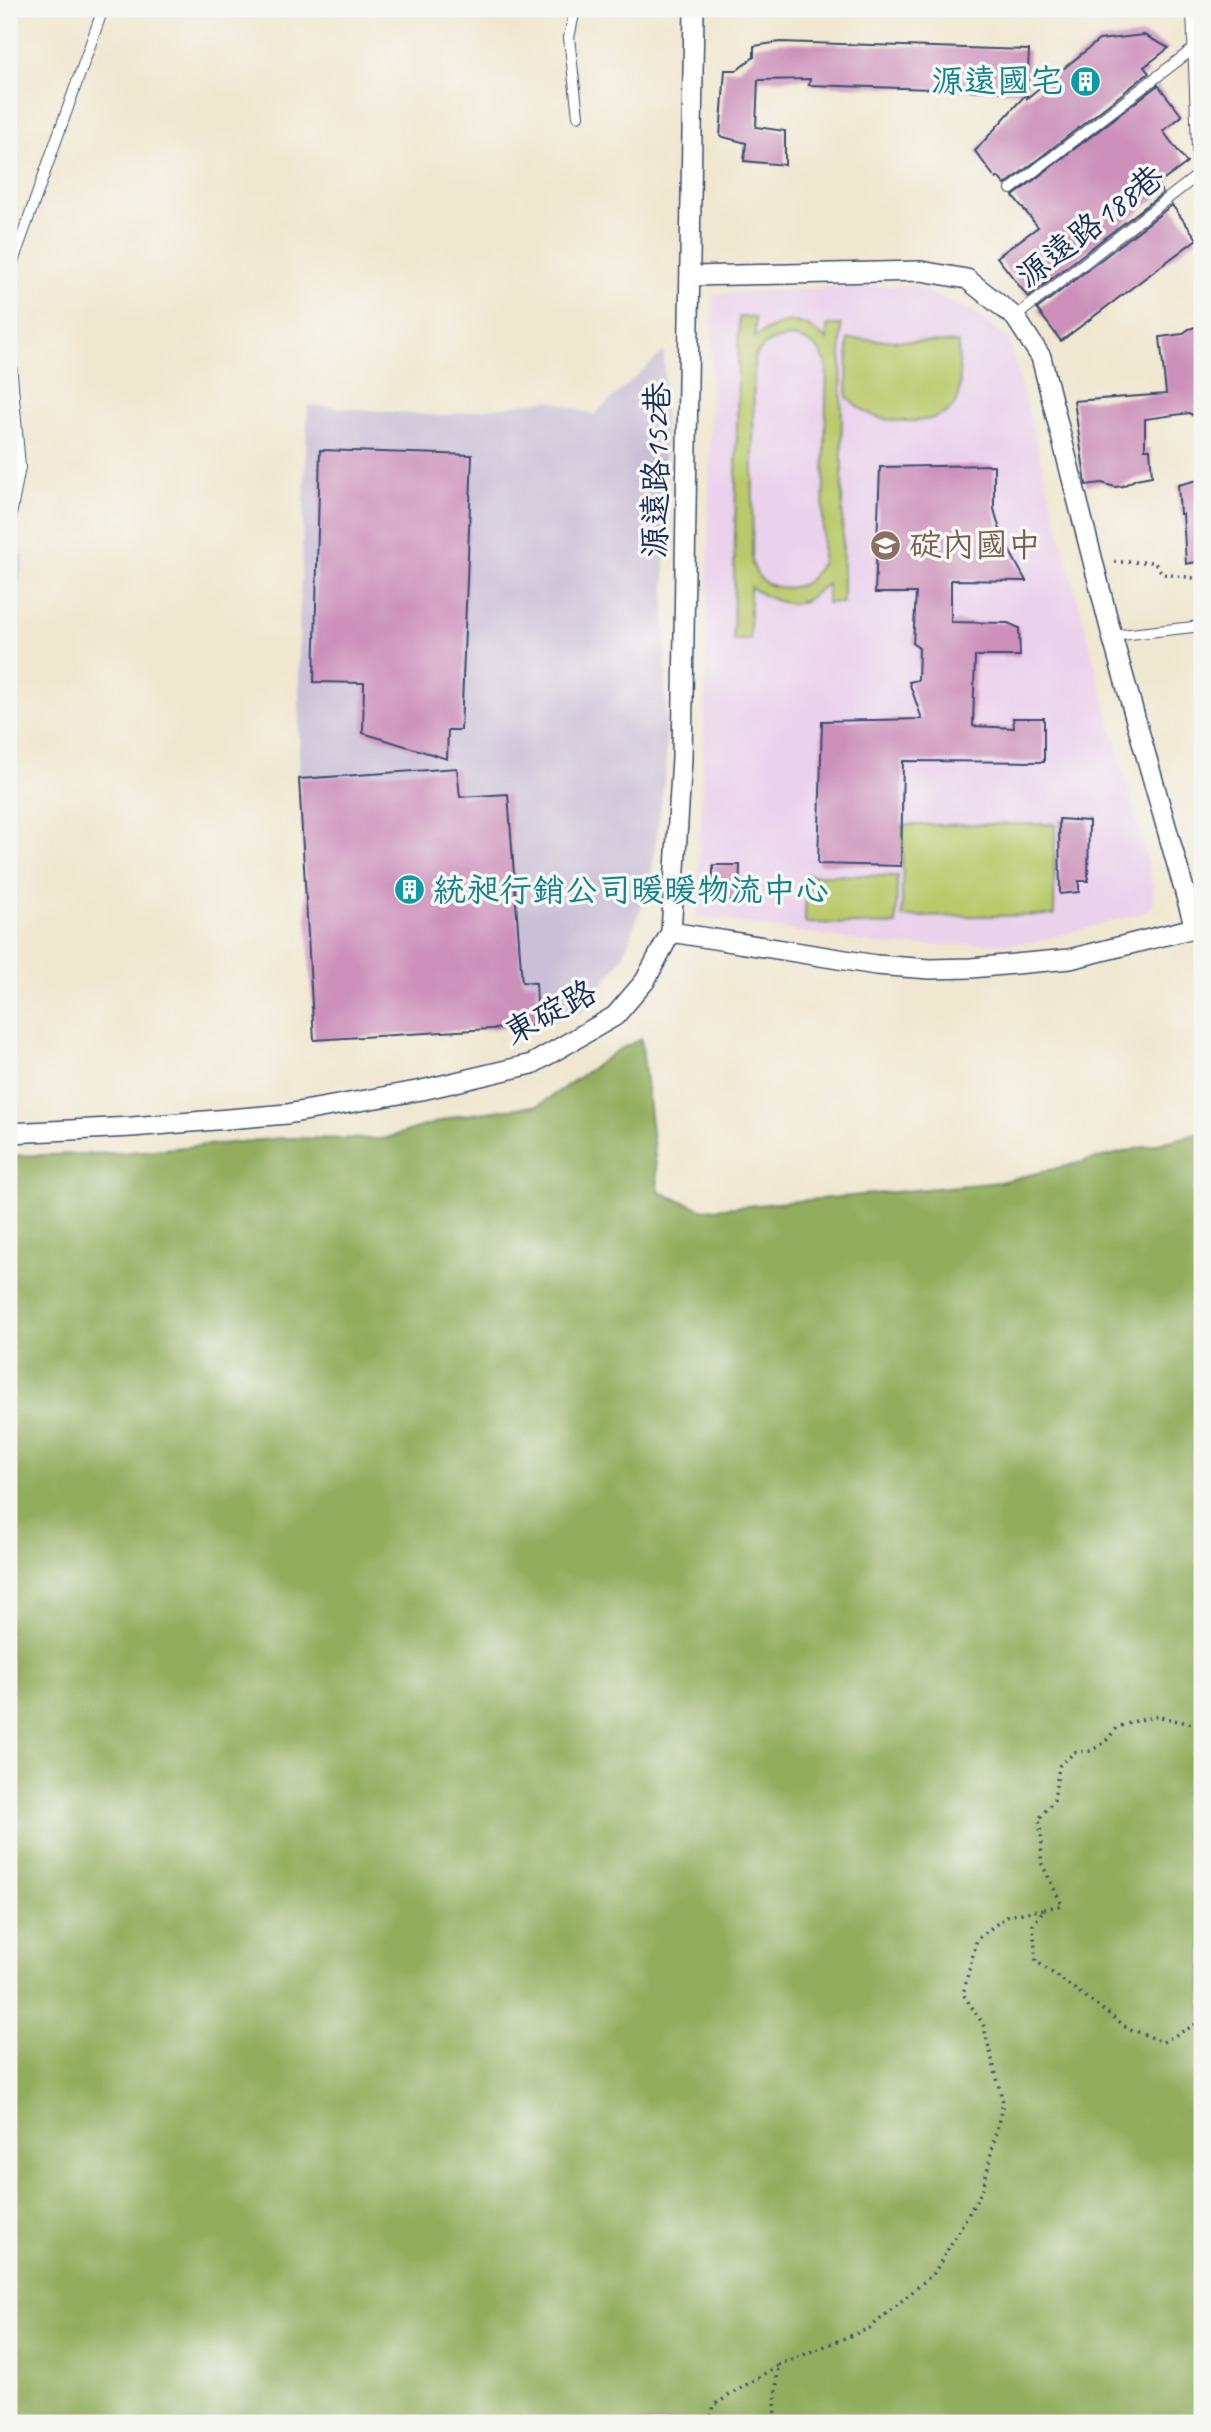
<svg xmlns="http://www.w3.org/2000/svg" width="1211" height="2432" viewBox="0 0 1211 2432" font-family="Caveat,'LXGW WenKai TC',sans-serif">
  <rect width="100%" height="100%" fill="#f6f6f2"/>
  <filter id="ink" filterUnits="userSpaceOnUse"><feTurbulence type="fractalNoise" baseFrequency=".0143" numOctaves="2"/><feDisplacementMap in="SourceGraphic" scale="14" xChannelSelector="R" yChannelSelector="G"/><feConvolveMatrix kernelMatrix="1 2 1 2 8 2 1 2 1" color-interpolation-filters="sRGB"/></filter>
  <filter id="wash" filterUnits="userSpaceOnUse"><feTurbulence type="fractalNoise" baseFrequency=".00686" numOctaves="4" result="noise"/><feDisplacementMap in="SourceGraphic" scale="28" xChannelSelector="R" yChannelSelector="G"/><feGaussianBlur stdDeviation="1.57" result="paint"/><feColorMatrix in="noise" values="0 0 0 0 0 0 0 0 0 0 0 0 0 0 0 0 0 1.4 0 .05"/><feComposite in="paint" operator="in"/></filter>
  <g filter="url(#wash)">
    <rect width="100%" height="100%" fill="#f0e7d0"/>
    <path fill="#ead1ec" d="M914 286 978 314 1009 340 1154 887 1152 906 1143 913 1031 943 890 946 697 916 706 669 713 294 844 287Z"/>
    <path fill="#cabfd6" d="M664 351 666 767 651 879 623 957 583 1011 538 1026 536 983 522 982 507 794 460 797 456 768 299 779V633L308 405 440 416 549 400 594 415Z
      M9 554H24L9 637Z"/>
    <path fill="#bac96b" stroke="#6a7c64" stroke-width="2" fill-rule="evenodd" d="M739 317 755 318V337C785 317 800 316 827 340V325H841L843 603H827V584C819 589 812 597 804 601 786 609 765 596 750 587V640H733ZM793 337C811 341 821 348 827 366L822 562C817 569 812 579 803 584 791 590 769 589 760 578 756 574 754 567 752 563L754 360C761 343 775 338 793 337Z
      M848 339 958 343C958 355 962 388 958 398 949 424 906 423 884 419 869 416 857 407 847 397Z
      M1055 824 1054 915 902 917 903 825Z
      M806 875 897 876 896 925 805 923Z"/>
    <path fill="#93ad5f" stroke="#576e5e" stroke-width="2" d="M641 1039 659 1192 704 1210 1000 1182 1202 1133V2423H9V1156L121 1153 282 1138 383 1139 457 1116 539 1105 618 1050Z"/>
    <g id="blocks">
      <path fill="#cc90ba" d="M1144 35 1169 48 1144 67 1149 73 1005 185 998 177 996 179 975 151 1027 93V98L1099 40Z
        M780 42 1029 50 1027 92 809 85 810 79 758 80 756 127 785 131V165L744 161 746 143 720 136 725 70H737L754 57V46Z
        M1158 85 1182 116 1163 131 1187 163 1157 185 1163 193 1028 297 997 257 1038 227 1013 196Z
        M1172 205 1197 239 1061 341 1037 309Z
        M1202 325V420L1189 413 1145 419V449H1150L1152 476 1136 479 1123 486 1115 487 1102 483 1086 485 1074 401 1166 394 1160 337 1182 334 1189 329Z
        M320 450 472 455 461 730H448L447 759 363 733 364 683 314 682Z
        M994 465V509L1002 537 1026 581 951 580V622L1008 623 1019 628 1020 656H975L973 726 1014 728 1013 718H1044V762L903 761 901 866 818 864 822 721 922 719 909 682 918 680 919 648 913 644 916 593H875L880 467Z
        M1202 479V561L1186 564 1183 514H1180L1178 485Z
        M457 768 460 797 508 794 522 982 536 983 538 1026 314 1040 299 779Z
        M1059 819 1089 821 1088 881H1079V892L1060 894Z
        M713 865H740L739 901H713Z"/>
    </g>
  </g>
  <g filter="url(#ink)">
    <use href="#blocks" fill-opacity="0" stroke="#3b4b6f" stroke-width="2"/>
    <g fill="none" stroke-linecap="round" stroke-linejoin="round">
      <defs>
        <path id="lane" d="M575 9 569 38 578 116
          M1011 189 1193 49
          M9 273 103 9
          M1015 317 1198 175 1192 9
          M9 340 20 467 9 526
          M1112 636 1202 626"/>
        <path id="street" d="M691 276 921 271 967 279 1015 317 1041 357 1112 636 1195 928
          M671 932 876 965 930 969 971 968 1070 959 1202 926
          M9 1133 132 1127 287 1114 422 1090 532 1064 615 1016 645 981 671 932 682 758 694 9"/>
      </defs>
      <use href="#lane" stroke="#3b4b6f" stroke-width="12"/>
      <use href="#street" stroke="#3b4b6f" stroke-width="22"/>
      <path stroke="#3b4b6f" stroke-width="3.5" stroke-dasharray="2 5" stroke-linecap="butt" d="M1114 562H1154L1163 574 1202 579
        M1044 1909 1062 1905 1041 1862 1042 1841 1039 1819 1054 1800 1059 1766 1075 1752 1091 1751 1105 1742 1118 1727 1136 1721 1156 1716 1196 1725 1202 1723
        M778 2365 870 2328 934 2273 983 2189 1003 2102 983 2024 963 1994 977 1939 1007 1916 1044 1909 1033 1925 1036 1961 1128 2028 1163 2042 1202 2021
        M710 2423 714 2405 778 2365 774 2423"/>
      <use href="#lane" stroke="#fff" stroke-width="10"/>
      <use href="#street" stroke="#fff" stroke-width="19"/>
    </g>
  </g>
  <defs>
    <symbol id="building-disc" viewBox="-11 -11 22 22"><circle r="9.5" fill="#0f9aa8" stroke="#f6f6f2"/><path d="M-4-6H4V6H1V3H-1V6H-4ZM-2.5-4.3h1.7v1.8h-1.7ZM.8-4.3h1.7v1.8H.8ZM-2.5-1h1.7V.8h-1.7ZM.8-1h1.7V.8H.8Z" fill="#fff"/></symbol>
    <symbol id="school-disc" viewBox="-11 -11 22 22"><circle r="9.5" fill="#8d6e63" stroke="#f6f6f2"/><path d="M0-5L7-2L0 1L-7-2ZM-4 1L0 2.5L4 1V4Q0 6-4 4Z" fill="#fff"/></symbol>
  </defs>
  <g fill-rule="evenodd">
    <use href="#building-disc" x="1068" y="64" width="35" height="35"/>
    <use href="#school-disc" x="868" y="528" width="35" height="35"/>
    <use href="#building-disc" x="392" y="872" width="35" height="35"/>
  </g>
  <g text-anchor="middle" dominant-baseline="central" stroke-width="7" stroke-linejoin="round" paint-order="stroke">
    <g font-size="33" fill="#0d838f" stroke="#f6f6f2" text-anchor="end">
      <text x="1063" y="81">源遠國宅</text>
      <text x="433" y="890" text-anchor="start">統昶行銷公司暖暖物流中心</text>
    </g>
    <g font-size="33" fill="#1b2f5e" stroke="#f6f6f2">
      <text transform="translate(1090 226) rotate(-38)">源遠路188巷</text>
      <text transform="translate(656 470) rotate(-89)">源遠路152巷</text>
      <text transform="translate(550 1012) rotate(-28)">東碇路</text>
    </g>
    <g font-size="33" fill="#785e54" stroke="#f6f6f2" text-anchor="start">
      <text x="909" y="545">碇內國中</text>
    </g>
  </g>
  <rect width="1211" height="2432" fill="none" stroke="#f6f6f2" stroke-width="35"/>
</svg>
